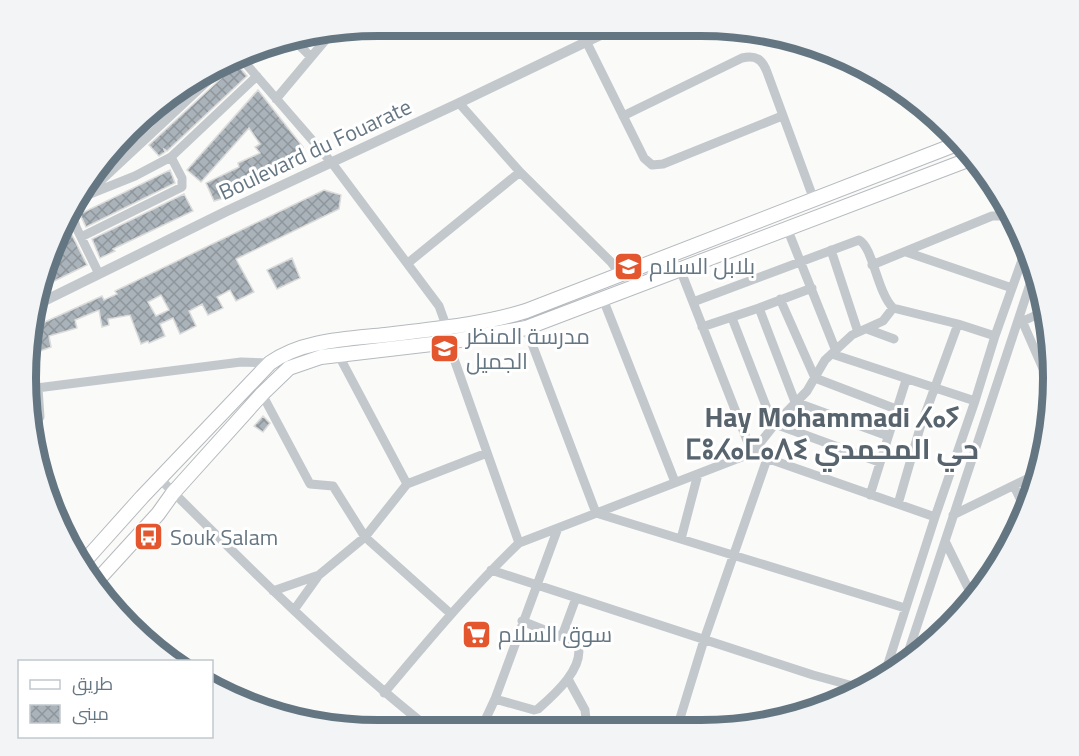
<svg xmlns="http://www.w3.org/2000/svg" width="1079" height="756" viewBox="0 0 1079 756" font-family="'Titillium Web',Cairo,'Noto Sans Tifinagh',sans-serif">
  <defs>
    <pattern id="building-cross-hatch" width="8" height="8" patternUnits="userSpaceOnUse" patternTransform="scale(1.5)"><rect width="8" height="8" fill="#aab3b9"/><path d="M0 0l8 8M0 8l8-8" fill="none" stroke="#8e969c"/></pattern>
  </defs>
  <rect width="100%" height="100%" fill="#fafaf8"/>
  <path fill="url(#building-cross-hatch)" stroke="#dcdcda" stroke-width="1.5" fill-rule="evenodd" d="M234 61 247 76 167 151 164 149 165 152 159 156 149 145 229 71 230 63Z
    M205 75 92 180H91L113 146 182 85Z
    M258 90 303 147 300 162 228 197 214 201 206 183 239 167 238 163 260 153 255 147 260 144 249 128 201 182 187 170Z
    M170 170 175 183 86 227 80 214Z
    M324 190 341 195 339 209 236 259 254 292 236 301 230 290 217 297 223 308 208 315 202 304 189 311 196 326 180 334 173 318 160 324 165 336 149 343 148 341 141 344 130 315 108 319 109 325 102 327 99 310 75 320 77 328 49 336 51 347 35 353 34 345 29 346V331L47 321 102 296 104 300 117 294 115 291ZM161 295 169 310 156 316 148 302Z
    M184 194 193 211 113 249 115 251 100 258 92 239Z
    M67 225 87 265 40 288 47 262 61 256 54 241 62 227Z
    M292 258 300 278 277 289 267 270Z
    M263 416 270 423 263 432 254 426Z"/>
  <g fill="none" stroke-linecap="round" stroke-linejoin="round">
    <defs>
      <path id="primary" d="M82 564 142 497 270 363C302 340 347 339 385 335 432 329 481 325 526 311L962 142
        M95 583 158 514 173 493 262 394 289 368 321 357 449 342 526 328 973 158"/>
    </defs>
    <use href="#primary" stroke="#b5babe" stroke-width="16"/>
    <path stroke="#c3c8cc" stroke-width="9" d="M291 37 311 57
      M586 41 644 158 652 165 663 164 782 116
      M241 58 332 163 439 306 447 328 453 356 519 543
      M276 99 333 31
      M459 103 520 172 611 262 620 274
      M623 116 742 58C756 55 762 59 767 72L814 200
      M85 196 135 176 171 157 257 76
      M77 203 224 66
      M72 212 76 227 99 274
      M787 228 836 351
      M81 237 182 187V178L171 157
      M831 250 858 332
      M906 252 1012 288
      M408 263 520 172
      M872 265 992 216H1000L1008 218
      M680 269 752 453 935 517
      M603 299 675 482
      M780 299 815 378 896 409
      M693 302 859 240C873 247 877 292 893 308L958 324 995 336
      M759 308 795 402 888 436
      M1020 316 1051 387
      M732 318 766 406 775 424 879 462
      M1023 321 1041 313
      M702 327 759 308 812 288
      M526 328 596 513 905 608
      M867 329 894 339
      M338 354 407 484
      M832 354 975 401
      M29 389 241 362 270 363
      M262 394 310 484 333 486 365 537 451 614
      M29 426 40 417 38 388
      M160 479C247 566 334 653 430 729
      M1014 486 1024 507
      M870 495 906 380
      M898 504 920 428 958 324
      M953 515 1033 476
      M681 539 698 474
      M945 541 971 594
      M491 570 813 675 864 689
      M273 591 319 575
      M294 610 319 575 365 537 407 484 487 453
      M562 636 576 598
      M905 662 1035 269
      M884 676 935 517 975 401 995 336 1026 249
      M568 679 585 710 587 728
      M384 693C428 641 470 590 519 543L752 453 775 424 807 391 825 360 852 335 883 321 893 308
      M495 699 534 710 538 709C554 695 587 666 577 643L522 621
      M677 728 704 640 767 459
      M481 729 495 699 558 528"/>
    <path stroke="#c3c8cc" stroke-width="10" d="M36 305 227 211 459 103 611 30"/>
    <use href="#primary" stroke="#fff" stroke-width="14"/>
  </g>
  <defs>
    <symbol id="university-square" viewBox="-11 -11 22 22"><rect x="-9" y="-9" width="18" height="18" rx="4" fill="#e4572e" stroke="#fff"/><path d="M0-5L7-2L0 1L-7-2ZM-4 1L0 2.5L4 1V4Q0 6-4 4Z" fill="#fff"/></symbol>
    <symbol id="school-square" viewBox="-11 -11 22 22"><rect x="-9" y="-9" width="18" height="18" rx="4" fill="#e4572e" stroke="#fff"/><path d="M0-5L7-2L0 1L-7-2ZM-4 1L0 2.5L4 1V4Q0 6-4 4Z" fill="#fff"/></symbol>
    <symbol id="bus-square" viewBox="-11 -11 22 22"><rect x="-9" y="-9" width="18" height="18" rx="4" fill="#e4572e" stroke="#fff"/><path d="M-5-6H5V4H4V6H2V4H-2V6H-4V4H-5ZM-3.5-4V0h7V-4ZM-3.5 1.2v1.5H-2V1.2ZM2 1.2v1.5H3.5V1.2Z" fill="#fff"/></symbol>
    <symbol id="supermarket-square" viewBox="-11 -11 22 22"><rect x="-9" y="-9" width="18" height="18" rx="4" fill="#e4572e" stroke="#fff"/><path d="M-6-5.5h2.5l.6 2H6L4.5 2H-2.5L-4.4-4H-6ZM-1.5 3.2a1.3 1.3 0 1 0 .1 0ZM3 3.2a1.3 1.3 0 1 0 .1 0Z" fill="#fff"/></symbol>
  </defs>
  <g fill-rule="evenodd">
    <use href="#university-square" x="612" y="250" width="33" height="33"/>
    <use href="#school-square" x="428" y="332" width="33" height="33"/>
    <use href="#bus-square" x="132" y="520" width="33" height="33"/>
    <use href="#supermarket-square" x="460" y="618" width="33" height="33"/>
  </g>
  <g text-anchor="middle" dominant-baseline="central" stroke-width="6" stroke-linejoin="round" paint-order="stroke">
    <g font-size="22" fill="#657683" stroke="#fff">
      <text transform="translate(315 149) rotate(-25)">Boulevard du Fouarate</text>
    </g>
    <g font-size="22" fill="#657683" stroke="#fff" text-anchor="start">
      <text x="649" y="266">بلابل السلام</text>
      <text x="466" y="336">مدرسة المنظر<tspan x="466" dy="25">الجميل</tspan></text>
      <text x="170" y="537">Souk Salam</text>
      <text x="498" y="634">سوق السلام</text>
    </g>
    <g font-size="28" font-weight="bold" fill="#57646e" stroke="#fff">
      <text x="832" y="416">Hay Mohammadi ⵃⴰⵢ<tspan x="832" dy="32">ⵎⵓⵃⴰⵎⴰⴷⵉ حي المحمدي</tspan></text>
    </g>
  </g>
  <path d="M0 0H1079V756H0ZM378 36H701A342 342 0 0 1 1043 378V378A342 342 0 0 1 701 720H378A342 342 0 0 1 36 378V378A342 342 0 0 1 378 36Z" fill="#f3f4f5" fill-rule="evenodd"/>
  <path fill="none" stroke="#657683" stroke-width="8" d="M378 36H701A342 342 0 0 1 1043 378V378A342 342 0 0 1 701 720H378A342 342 0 0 1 36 378V378A342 342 0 0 1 378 36Z"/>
  <rect x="18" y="660" width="195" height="78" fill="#ffffff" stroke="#c1c8cd" stroke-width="1.5"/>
  <rect x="30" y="680" width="30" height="9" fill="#ffffff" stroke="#c1c8cd" stroke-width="1.5"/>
  <text x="72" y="690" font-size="18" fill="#657683">طريق</text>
  <rect x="30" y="705" width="30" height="18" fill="url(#building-cross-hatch)" stroke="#c1c8cd" stroke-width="1.5"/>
  <text x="72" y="720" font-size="18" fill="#657683">مبنى</text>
</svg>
